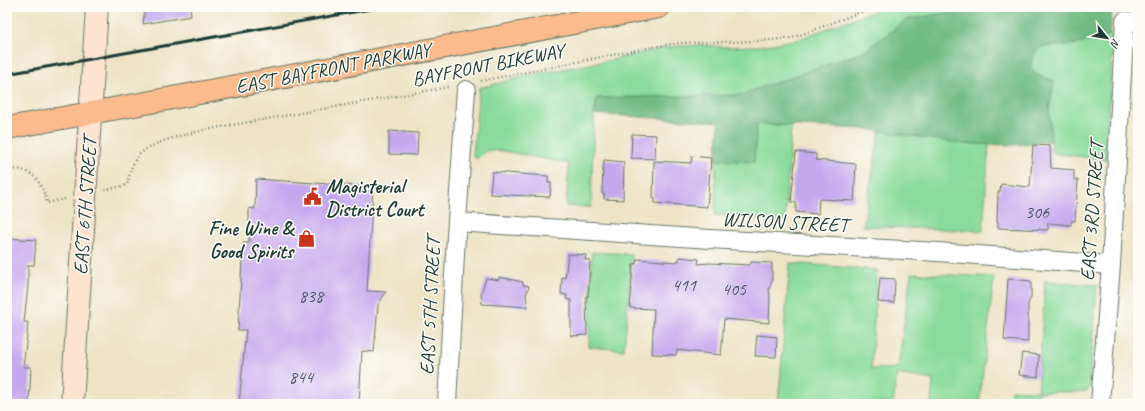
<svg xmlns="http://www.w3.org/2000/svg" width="1145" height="411" viewBox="0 0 1145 411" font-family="Caveat,sans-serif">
  <rect width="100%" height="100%" fill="#fdfcf7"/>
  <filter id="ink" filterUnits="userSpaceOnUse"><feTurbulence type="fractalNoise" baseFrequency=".025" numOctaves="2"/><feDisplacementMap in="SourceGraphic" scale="8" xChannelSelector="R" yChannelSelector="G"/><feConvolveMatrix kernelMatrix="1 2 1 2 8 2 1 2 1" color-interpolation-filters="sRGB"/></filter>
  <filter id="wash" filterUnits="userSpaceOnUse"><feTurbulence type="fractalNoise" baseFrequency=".012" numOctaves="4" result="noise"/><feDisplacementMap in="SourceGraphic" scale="16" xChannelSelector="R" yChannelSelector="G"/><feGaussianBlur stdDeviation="0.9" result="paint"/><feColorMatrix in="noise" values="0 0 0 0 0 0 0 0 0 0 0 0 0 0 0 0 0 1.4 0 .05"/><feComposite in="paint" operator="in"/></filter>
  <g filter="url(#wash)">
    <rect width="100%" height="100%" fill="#ede4c6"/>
    <path fill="#8adb9b" stroke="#548c68" d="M885 7H988L908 19 863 52 740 95 598 98 594 114 591 207 566 206 569 164 504 151 489 150 484 152 477 159 473 156 479 88 531 75 612 60 668 47 700 45 723 47 760 46 796 40Z
      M1112 7H1138V12L1112 10Z
      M1110 34 1113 37 1106 160 1052 153 1049 109 1054 81 1035 75 1030 68 1034 54 1040 47C1064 45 1088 45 1110 34Z
      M756 124 791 126 785 221 715 215 716 160 754 162Z
      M880 131 965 144H989L983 231 863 226Z
      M592 252 632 254 624 350 589 347Z
      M790 263 877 270 871 369 898 368 911 273 994 277 979 404H931L933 380 897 374 893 404H778Z
      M1045 281 1097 285 1089 389 1087 391 1081 392H1038L1037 404H1010L1011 390 1038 391Z"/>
    <path fill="#6fbb83" stroke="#477c5c" d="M988 7H1112L1110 34C1088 45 1064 45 1040 47L1034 54 1030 68 1036 75 1054 81 1049 109 1051 141 1012 145 965 144 865 129 757 124 754 162 716 160 719 122 594 114 597 98 740 95 863 52 908 19Z"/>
    <g id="blocks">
      <path fill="#c4a8ee" d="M145 7H190L191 16 143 24Z
        M389 131 418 133 417 155 389 154Z
        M632 134 656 135 655 159 631 158Z
        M1033 145 1050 146 1051 168 1074 170V180H1078L1075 221H1071V225L1048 223V230L998 228V222H997L998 192H1000L1001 184 1030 187Z
        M796 152 816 154V160L856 164 854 201 819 199 818 214 796 212V202H791Z
        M692 156 711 158 707 207 655 203V198H653L654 161 691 163Z
        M604 160 624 162 623 200 604 199V194H602L603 166H604Z
        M492 172 548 176V183H551L550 197 490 194Z
        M256 179 373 187 367 291 386 292 378 305 374 352 362 351 359 404H239L246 330H238L243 243H249V208L255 209Z
        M7 238 36 240 34 265H28V285L24 322H28L27 336 23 367H31L29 404H7Z
        M568 254 586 255 585 260H590L588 297 586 296 587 335 571 336V300L566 299 567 295 561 294 562 277 565 278Z
        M679 257 699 259 698 264 709 263 750 265 751 262 772 263V281L769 289 770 297 769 323 724 319 721 355 677 350 676 355 652 354 654 309 630 308 633 264H636L637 259 676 262V261H679Z
        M499 277 523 282V285L529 286 526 295 528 307 482 304 481 294 486 278 499 280Z
        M880 278 895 279 894 303 878 302Z
        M1008 279 1031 281V297L1028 304V342L1004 340Z
        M757 335 777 337 776 357 755 356Z
        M1022 353 1039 355 1038 377 1019 375Z"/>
    </g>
  </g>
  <g filter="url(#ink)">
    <use href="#blocks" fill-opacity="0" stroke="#677767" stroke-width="1"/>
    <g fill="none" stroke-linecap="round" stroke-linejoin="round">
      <defs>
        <path id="minor" d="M457 222 710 239 938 252 1111 265
          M447 404 456 236 466 90
          M1100 404 1111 265 1125 21 1138 22"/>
        <path id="secondary" d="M72 404 97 7"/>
        <path id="trunk" d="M7 128 151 102 659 7"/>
      </defs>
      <use href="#minor" stroke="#677767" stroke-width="20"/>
      <use href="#secondary" stroke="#677767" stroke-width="24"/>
      <use href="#trunk" stroke="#677767" stroke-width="24"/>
      <path stroke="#677767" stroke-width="2.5" stroke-dasharray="1 3" stroke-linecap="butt" d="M481 81 647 48 679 43 759 41 792 38 874 7
        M7 170C33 166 41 181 47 203L65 199
        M105 190 127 185C129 175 132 164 138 156 153 140 183 136 204 130L448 87"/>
      <use href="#minor" stroke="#fff" stroke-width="18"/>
      <use href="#secondary" stroke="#fde4d1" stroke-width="22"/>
      <use href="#trunk" stroke="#fbbb8c" stroke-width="22"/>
      <path stroke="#1f3d34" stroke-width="3" d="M7 74 382 7"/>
    </g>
  </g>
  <defs>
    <symbol id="civic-bare" viewBox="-9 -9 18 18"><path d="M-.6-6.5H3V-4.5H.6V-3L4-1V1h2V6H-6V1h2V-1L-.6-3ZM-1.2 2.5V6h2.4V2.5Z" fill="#c8321e" stroke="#fdfcf7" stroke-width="2.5" paint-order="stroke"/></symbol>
    <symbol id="shop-bare" viewBox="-9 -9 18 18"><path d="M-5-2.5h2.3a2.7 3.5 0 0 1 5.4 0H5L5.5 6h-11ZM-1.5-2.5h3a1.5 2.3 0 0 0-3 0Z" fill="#c8321e" stroke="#fdfcf7" stroke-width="2.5" paint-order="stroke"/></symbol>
  </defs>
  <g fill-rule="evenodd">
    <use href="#civic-bare" x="300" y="184" width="25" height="25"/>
    <use href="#shop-bare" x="294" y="226" width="25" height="25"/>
  </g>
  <g text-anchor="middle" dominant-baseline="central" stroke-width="3" stroke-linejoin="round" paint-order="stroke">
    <g font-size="18" fill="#485862">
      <text x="1037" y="212">306</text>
      <text x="684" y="285">411</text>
      <text x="734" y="289">405</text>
      <text x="311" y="296">838</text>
      <text x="301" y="377">844</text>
    </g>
    <g font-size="20" fill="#1f3d34" stroke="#fdfcf7">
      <text transform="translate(488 65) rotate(-11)">BAYFRONT BIKEWAY</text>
      <text transform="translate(333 68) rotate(-11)">EAST BAYFRONT PARKWAY</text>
      <text transform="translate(85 206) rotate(-86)">EAST 6TH STREET</text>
      <text transform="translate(1092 211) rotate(-86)">EAST 3RD STREET</text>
      <text transform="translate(785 222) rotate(3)">WILSON STREET</text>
      <text transform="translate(430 306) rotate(-87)">EAST 5TH STREET</text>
    </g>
    <g font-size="20" font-weight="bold" fill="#1f3d34" stroke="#fdfcf7" text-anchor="start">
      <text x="326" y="186">Magisterial<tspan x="326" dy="23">District Court</tspan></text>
      <text x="293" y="228" text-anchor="end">Fine Wine &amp;<tspan x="293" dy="23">Good Spirits</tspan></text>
    </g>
  </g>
  <rect width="1145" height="411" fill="none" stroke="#fdfcf7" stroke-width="24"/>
  <g transform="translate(1107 38) rotate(120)" stroke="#fdfcf7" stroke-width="3" paint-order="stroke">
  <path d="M0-3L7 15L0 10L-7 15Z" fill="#1f3d34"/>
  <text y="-6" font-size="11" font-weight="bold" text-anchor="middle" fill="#1f3d34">N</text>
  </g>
</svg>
